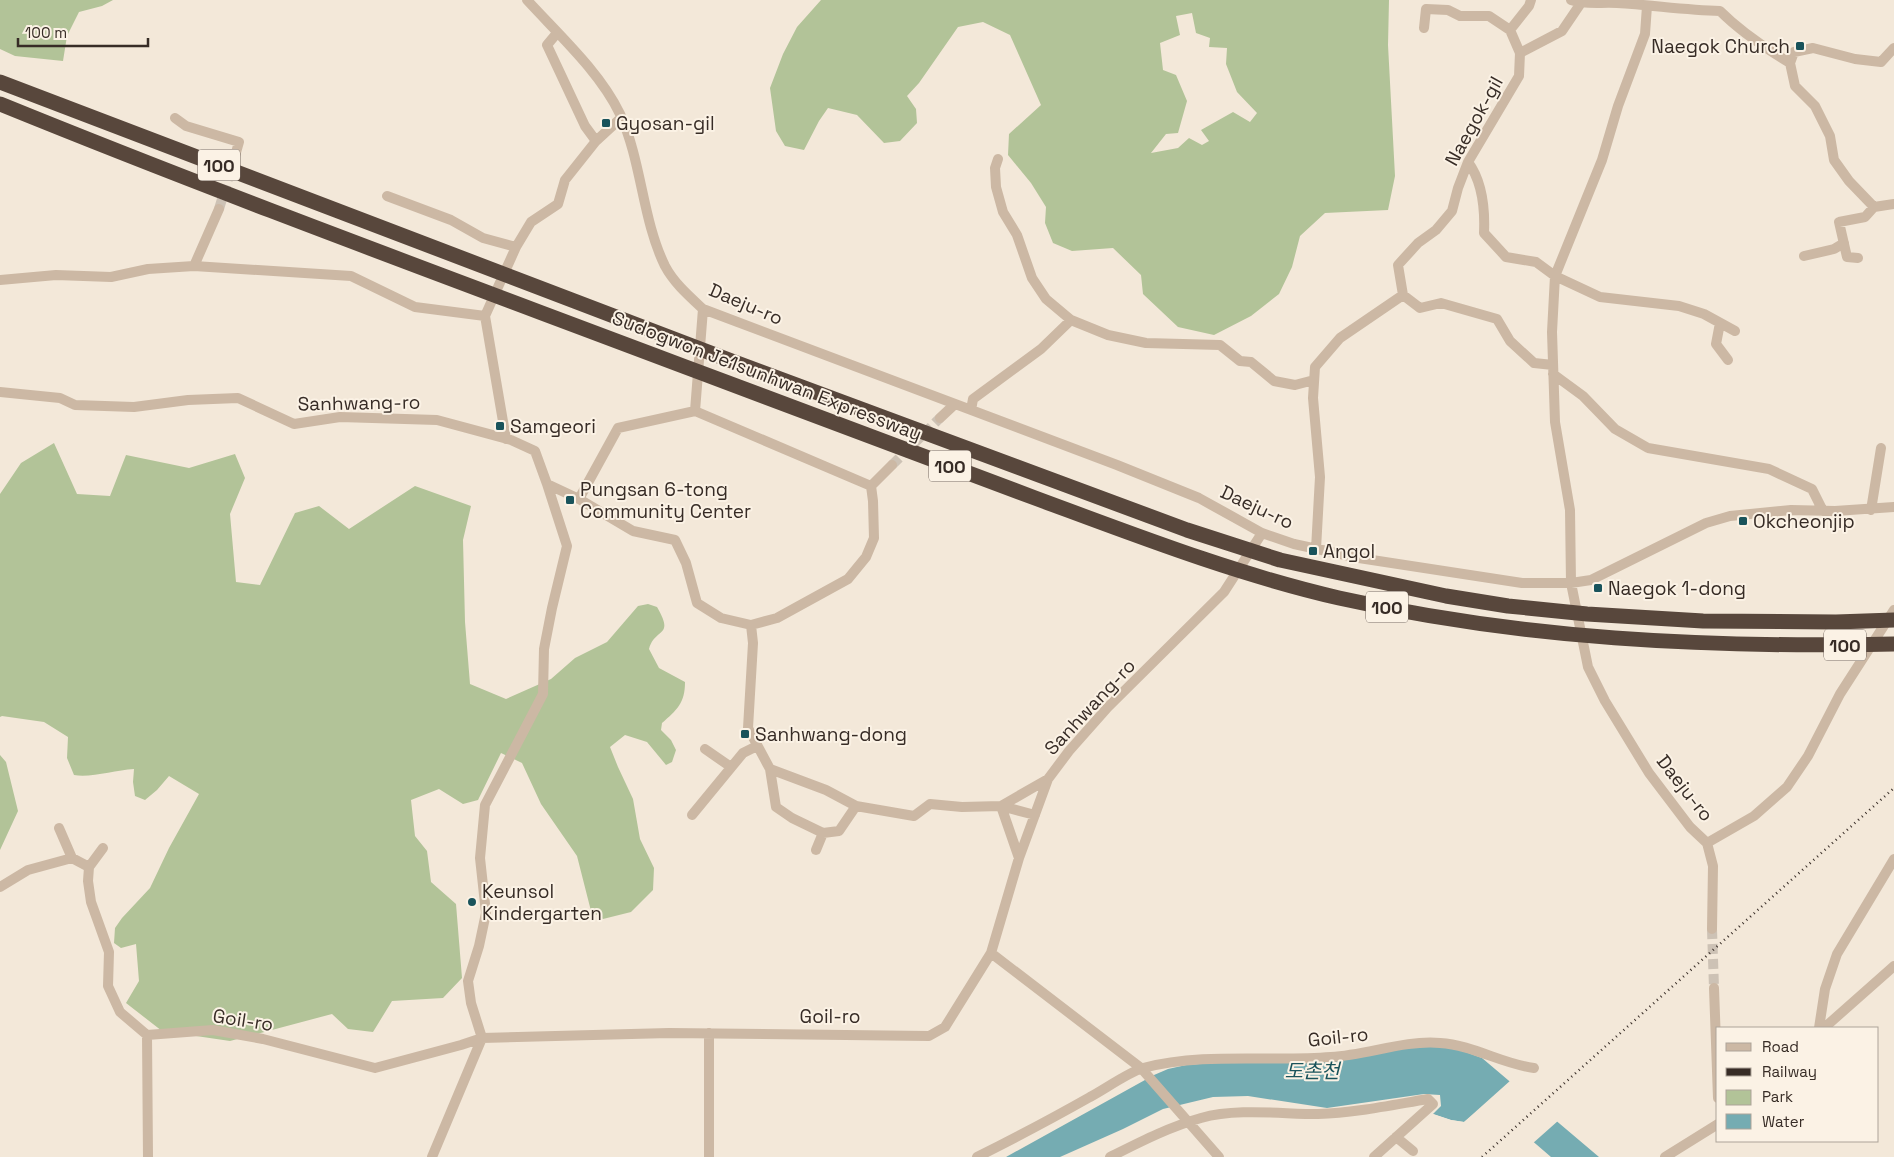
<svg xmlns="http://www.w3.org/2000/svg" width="1894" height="1157" viewBox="0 0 1894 1157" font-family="'Space Grotesk','Noto Sans KR',sans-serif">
  <rect width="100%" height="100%" fill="#f3e8d9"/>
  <path fill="#b2c398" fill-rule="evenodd" d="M0 0H113L102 6 79 12 67 36 63 61 15 56 0 49Z
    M821 0H1389L1388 45 1395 176 1388 210 1325 213 1300 236 1292 267 1279 294 1251 316 1214 335 1178 327 1143 294 1141 275 1113 248 1072 251 1053 243 1045 223 1046 207 1031 183 1008 155 1009 134 1041 105 1010 35 983 22 958 27 919 83 907 96 916 109 917 123 900 141 884 143 857 115 828 108 819 121 804 150 785 146 776 131 770 88 783 54 797 27ZM1192 13 1196 33 1210 38 1209 47 1227 48 1226 64 1237 92 1257 113 1250 122 1233 112 1201 130 1209 141 1202 145 1189 138 1178 148 1151 153 1166 134 1178 133 1187 101 1176 75 1163 70 1160 43 1180 35 1176 16Z
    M54 443 77 494 110 496 126 455 189 468 235 454 245 478 230 514 236 582 260 585 295 513 319 506 349 529 415 486 471 506 463 540 465 622 470 684 506 699 551 679 575 658 607 642 638 606 648 604 657 607C675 638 655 627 649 649L659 668 685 682C685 703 677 710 662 723L661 730 671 740 676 750 672 762 666 765 647 742 625 735 610 747 618 767 633 799 640 839 654 868 653 890 631 912 603 919 591 911 577 856 541 804 522 763 501 753 478 800 463 804 439 789 411 800 415 836 427 851 431 882 456 904 462 978 443 998 392 1001 373 1032 348 1029 332 1014 230 1041 162 1031 126 1003 139 981 136 944 121 948 114 943 115 928 122 918 150 888 169 848 199 794 169 776 157 790 145 800 135 796 133 782 134 769C115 770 91 778 74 775L67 758 68 737 44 722 2 716 0 717V494L21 463Z
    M0 755 6 762 18 811 0 850Z"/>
  <path fill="#75acb2" d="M1436 1046 1460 1050 1482 1058 1599 1157H1551L1488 1103 1464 1122 1451 1120 1433 1114 1441 1106 1440 1095 1424 1094 1327 1108 1248 1096 1213 1097 1163 1109 1123 1129 1060 1157H1006L1154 1075 1168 1069 1186 1065Z"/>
  <path fill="#f3e8d9" d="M1511 1080 1559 1120 1532 1144 1488 1106 1465 1125 1450 1123 1431 1115 1433 1114 1451 1120 1464 1122Z"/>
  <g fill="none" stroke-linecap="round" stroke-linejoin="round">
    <path stroke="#cdc2b5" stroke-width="10" stroke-dasharray="10 5" stroke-linecap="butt" d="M219 209 235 156
      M892 465 940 418
      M1712 929 1714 988"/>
    <path stroke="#ccb8a4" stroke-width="10" d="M527 0C558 34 600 72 620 114 642 162 642 219 665 266 674 283 689 296 703 309L1117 465 1199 498 1262 533 1294 544 1359 558 1522 583H1571L1591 580 1706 523 1730 516 1791 510 1835 511 1894 507
      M1571 0C1586 5 1601 2 1617 3 1652 5 1685 10 1720 11 1741 32 1765 48 1790 63L1795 86 1815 106 1830 136 1834 160 1849 181 1874 207 1894 204
      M1647 6 1645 34 1618 106 1602 160 1555 276 1600 297 1679 306 1704 314 1735 331
      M1424 28 1426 9 1448 10 1460 16H1489L1510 30
      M557 33 547 45 585 126 596 141
      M1520 53 1562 31 1581 3
      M1790 63 1794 52 1813 48 1855 59 1881 62 1894 48
      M175 118 186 126 239 142 235 156
      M1468 162C1482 181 1485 210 1484 233L1506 257 1536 262 1555 276 1552 332 1555 422 1570 510 1571 583 1588 667 1605 701 1649 773 1690 827 1707 843
      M387 196 451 220 483 238 516 247
      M1804 256 1834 249 1844 243
      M1858 258 1847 257 1839 222 1865 217 1874 207
      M194 266 219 209
      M0 280 56 275 111 277 148 269 194 266 351 276 415 307 485 316
      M1403 295 1420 308 1441 303 1497 319 1510 341 1534 363 1553 365
      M703 309 695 411 871 486
      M1071 320 1108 335 1146 343 1220 345 1240 361 1251 362 1274 381 1295 385 1314 380
      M1720 323 1716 344 1728 360
      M1553 374 1583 396 1615 429 1648 448 1769 469 1812 489 1823 511
      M0 392 60 398 75 405 134 407 188 400 238 398 294 424 340 417 437 420 511 440 535 451 547 484 579 499 633 531 675 540 686 563 697 603 721 618 751 625 777 618 848 579 866 557 874 538 873 501 871 486
      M971 410 973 399 1041 349 1071 320 1046 299 1032 278 1017 235 1003 212 996 187 995 168 998 159
      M940 418 955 404
      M506 439 485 316 516 247 531 222 558 204 565 180 596 141 621 118
      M871 486 892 465
      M579 499 618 428 695 411
      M1871 510 1881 448
      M1316 549 1320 477 1313 398 1315 367 1340 338 1403 295 1398 265 1418 243 1436 230 1452 211 1458 188 1468 162 1519 76 1520 53 1510 30 1529 6 1531 0
      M751 625 753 643 748 728 770 769 826 790 856 806 914 816 930 804 962 807 1001 806 1035 815
      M705 749 731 767
      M770 769 776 807 792 818 823 833 839 831 856 806
      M692 815 743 753 757 746
      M59 828 72 858
      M1707 843 1754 816 1787 787 1808 756 1840 694 1894 610
      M1707 843 1713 866 1712 929
      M816 850 823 833
      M1019 858 1001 806 1048 779
      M89 867 103 848
      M0 887 28 870 72 858 89 867 88 881 91 902 109 952 108 986 120 1012 147 1035 213 1030 263 1039 375 1068 461 1045 482 1038 471 1003 468 981 479 946 486 913 480 858 485 805 543 694 544 649 552 608 567 546 547 484
      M991 953 1141 1068 1219 1157
      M1714 988 1718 1098
      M1819 1028 1825 989 1837 954 1894 859
      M1824 1028 1894 966
      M709 1033V1157
      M147 1035 148 1157
      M1396 1137 1413 1151
      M432 1157 482 1038 669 1033 929 1036 945 1027 991 953 1019 858 1048 779 1069 751 1108 707 1224 592 1262 533
      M977 1157C1015 1138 1053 1118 1090 1097 1105 1089 1129 1072 1143 1068 1205 1052 1269 1062 1331 1057 1368 1055 1403 1040 1440 1043 1473 1045 1502 1064 1534 1068
      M1110 1157C1140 1142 1169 1127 1201 1118 1237 1108 1281 1114 1318 1114 1355 1113 1392 1105 1428 1099L1433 1104 1374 1157
      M1665 1157 1718 1124"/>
    <path stroke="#58473c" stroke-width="15" d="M0 82 729 360 1187 530 1280 560 1446 596 1508 606 1587 614 1703 621 1836 622 1894 620
      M0 104C231 198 466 284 699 372 811 414 923 456 1035 498 1135 535 1235 574 1339 598 1522 639 1706 648 1894 644"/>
    <path stroke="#372c26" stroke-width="2.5" stroke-dasharray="1 4" stroke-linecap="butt" d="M1482 1157 1894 788"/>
  </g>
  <g fill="#19535b" stroke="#fbf2e5" stroke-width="2">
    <rect x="1795" y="41" width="10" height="10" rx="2.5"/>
    <rect x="601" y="118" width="10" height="10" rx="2.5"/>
    <rect x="495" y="421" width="10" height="10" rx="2.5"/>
    <rect x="565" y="495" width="10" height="10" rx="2.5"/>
    <rect x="1738" y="516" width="10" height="10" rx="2.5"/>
    <rect x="1308" y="546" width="10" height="10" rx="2.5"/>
    <rect x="1593" y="583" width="10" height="10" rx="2.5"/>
    <rect x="740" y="729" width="10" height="10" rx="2.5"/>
    <circle cx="472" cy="902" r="5"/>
  </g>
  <g text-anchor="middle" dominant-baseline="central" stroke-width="4" stroke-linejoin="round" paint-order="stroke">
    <g fill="#fbf2e5" stroke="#72675f" stroke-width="1">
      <rect x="198" y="149.5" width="42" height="31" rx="4"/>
      <rect x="929" y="450.5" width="42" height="31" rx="4"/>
      <rect x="1366" y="591.5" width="42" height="31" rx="4"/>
      <rect x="1824" y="629.5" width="42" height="31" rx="4"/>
    </g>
    <g font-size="18" font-weight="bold" fill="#372c26">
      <text x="219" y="165">100</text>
      <text x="950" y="466">100</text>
      <text x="1387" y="607">100</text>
      <text x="1845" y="645">100</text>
    </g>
    <g font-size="19" fill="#372c26" stroke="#fbf2e5" text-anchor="start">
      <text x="1790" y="46" text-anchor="end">Naegok Church</text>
      <text x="616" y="123">Gyosan-gil</text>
      <text x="510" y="426">Samgeori</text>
      <text x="580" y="489">Pungsan 6-tong<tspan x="580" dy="22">Community Center</tspan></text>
      <text x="1753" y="521">Okcheonjip</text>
      <text x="1323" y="551">Angol</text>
      <text x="1608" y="588">Naegok 1-dong</text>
      <text x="755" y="734">Sanhwang-dong</text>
      <text x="482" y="891">Keunsol<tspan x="482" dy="22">Kindergarten</tspan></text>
    </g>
    <g font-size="19" fill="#372c26" stroke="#fbf2e5">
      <text transform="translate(1474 121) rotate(-61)">Naegok-gil</text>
      <text transform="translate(746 304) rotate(23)">Daeju-ro</text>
      <text transform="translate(767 376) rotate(21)">Sudogwon Je1sunhwan Expressway</text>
      <text transform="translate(359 403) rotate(-1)">Sanhwang-ro</text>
      <text transform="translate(1257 507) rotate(25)">Daeju-ro</text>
      <text transform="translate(1090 707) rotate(-47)">Sanhwang-ro</text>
      <text transform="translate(1685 788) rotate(52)">Daeju-ro</text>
      <text x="830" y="1016">Goil-ro</text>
      <text transform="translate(243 1020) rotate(9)">Goil-ro</text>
      <text transform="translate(1338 1037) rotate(-6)">Goil-ro</text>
    </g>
    <g font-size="20" font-style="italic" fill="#19535b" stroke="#fbf2e5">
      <text x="1312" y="1071">도촌천</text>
    </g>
  </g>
  <rect x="1716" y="1027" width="162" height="115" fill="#fbf2e5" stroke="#ada399"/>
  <rect x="1726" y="1043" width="25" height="8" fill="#ccb8a4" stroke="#ada399"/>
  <text x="1762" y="1052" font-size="15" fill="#372c26">Road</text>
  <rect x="1726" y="1068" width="25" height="8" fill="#372c26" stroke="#ada399"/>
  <text x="1762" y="1077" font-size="15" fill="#372c26">Railway</text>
  <rect x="1726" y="1090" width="25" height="15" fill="#b2c398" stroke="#ada399"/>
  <text x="1762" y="1102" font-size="15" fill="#372c26">Park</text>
  <rect x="1726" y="1114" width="25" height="15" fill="#75acb2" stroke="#ada399"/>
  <text x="1762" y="1127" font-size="15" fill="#372c26">Water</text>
  <path d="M18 38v8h130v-8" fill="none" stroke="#372c26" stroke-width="2.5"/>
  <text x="25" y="38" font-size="15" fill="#372c26" stroke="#fbf2e5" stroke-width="4" paint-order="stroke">100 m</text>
</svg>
